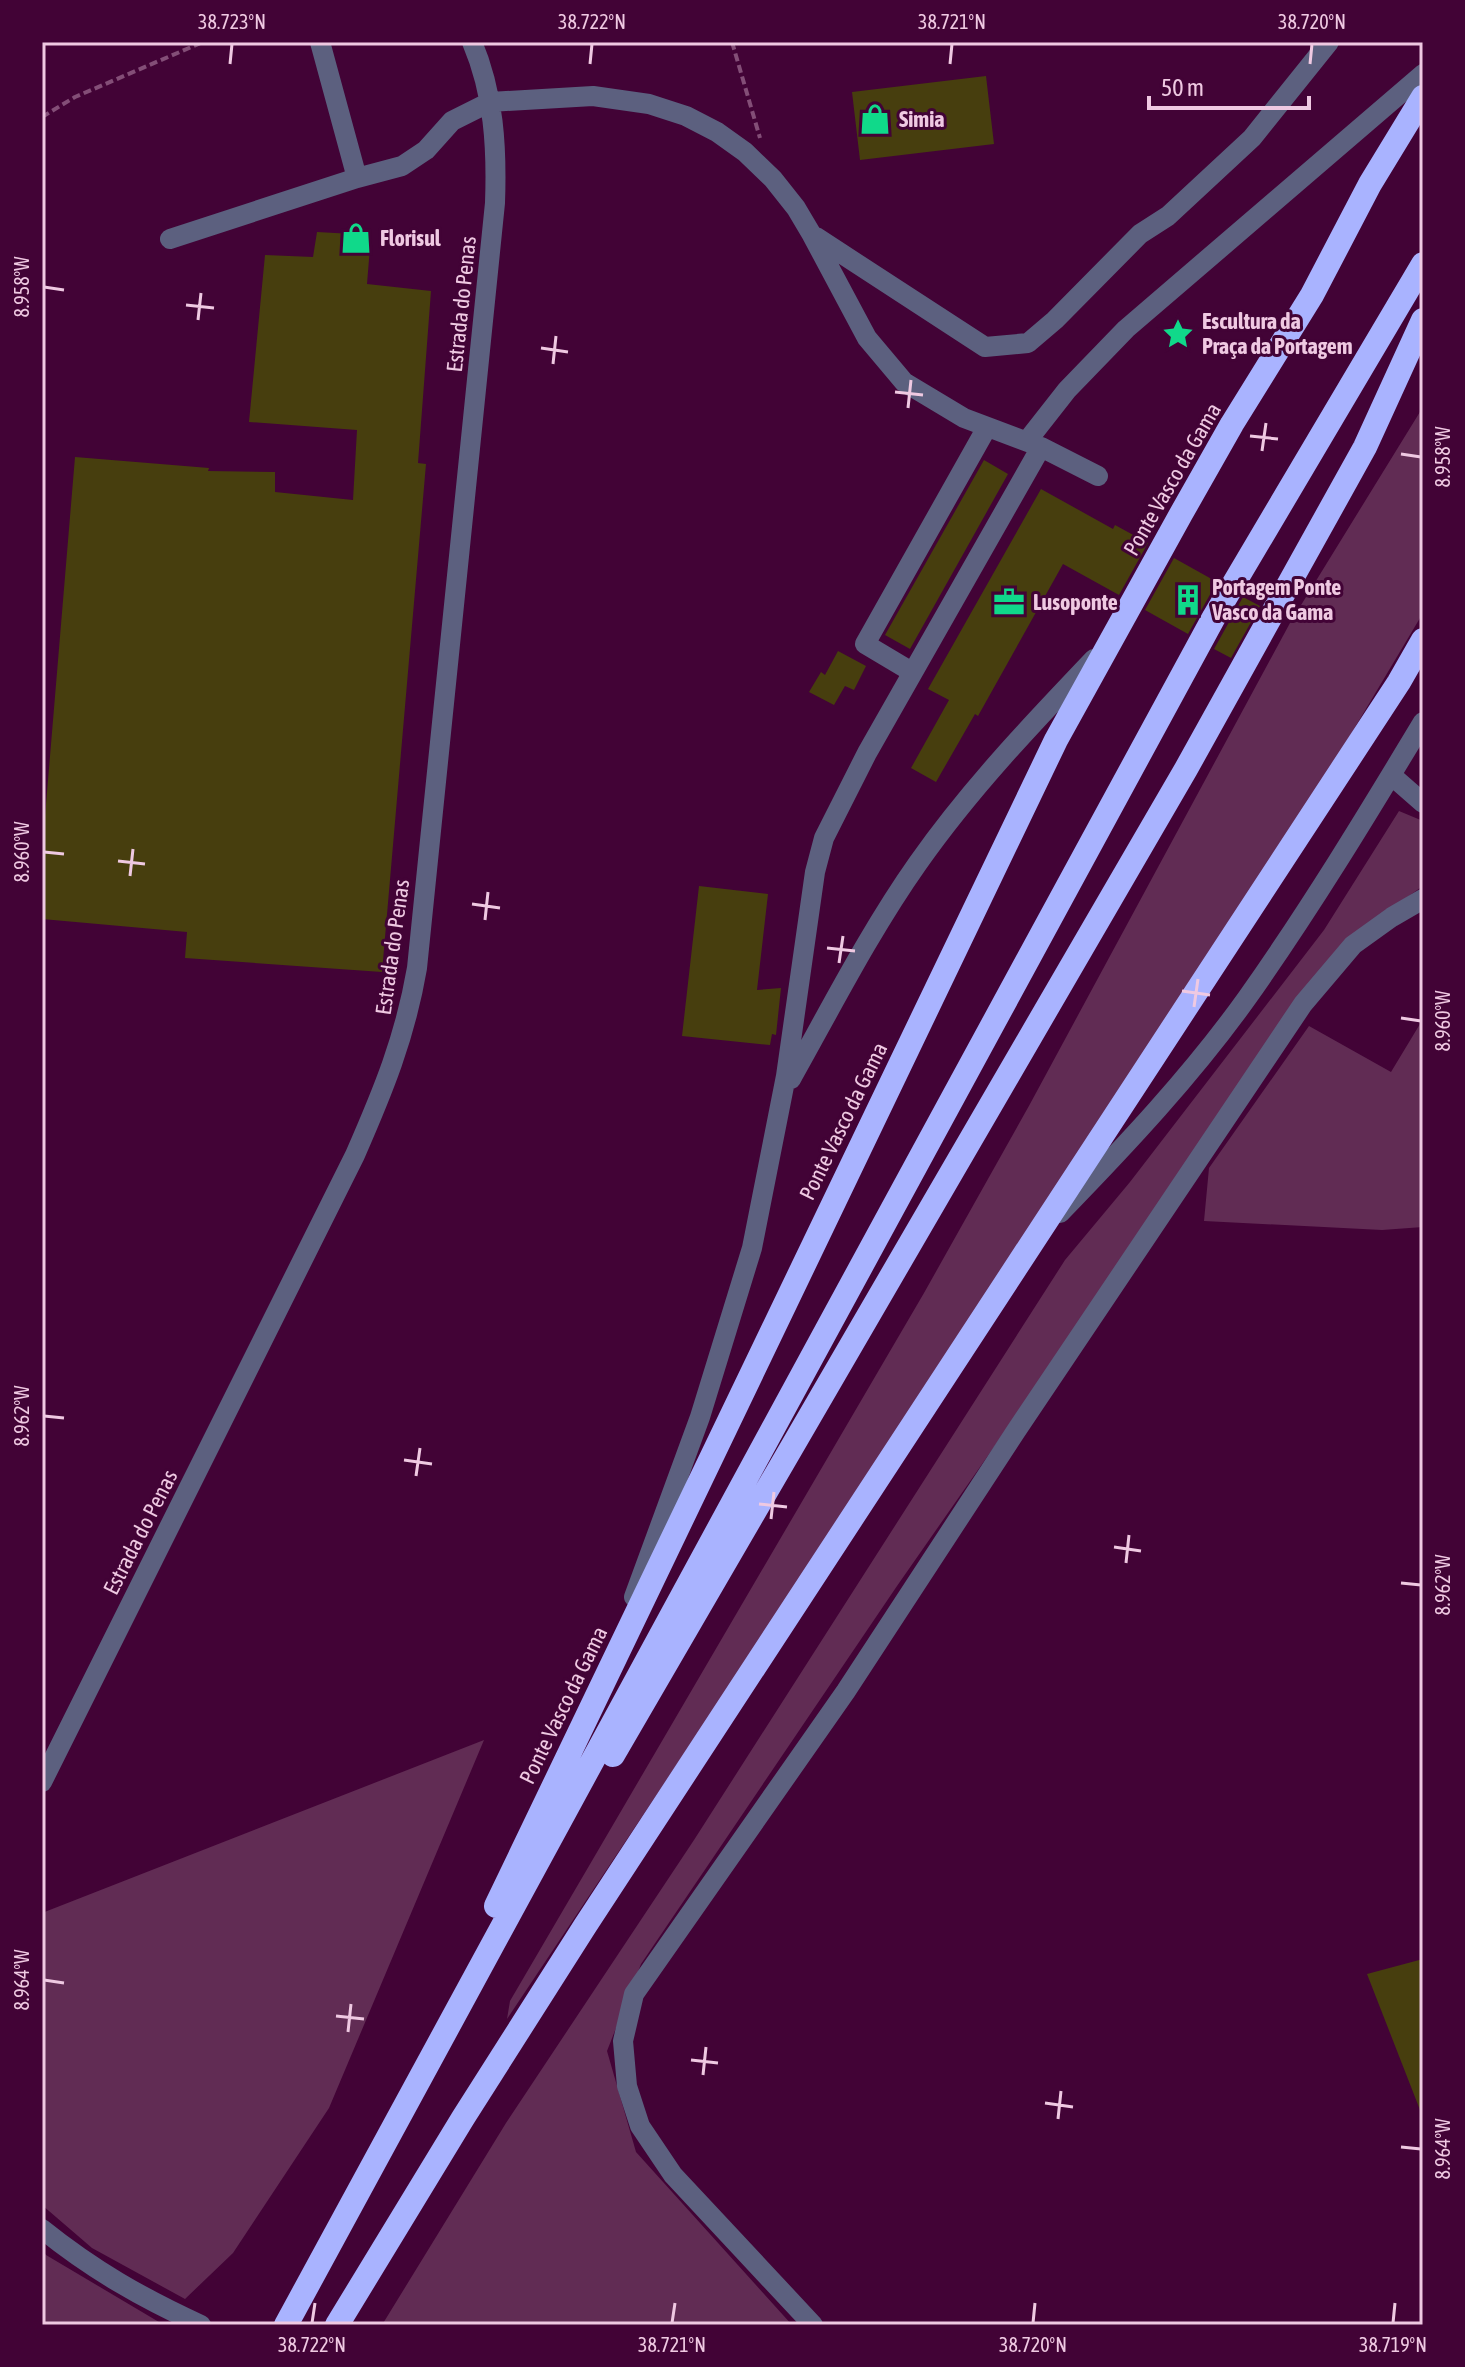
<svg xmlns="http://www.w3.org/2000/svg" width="1465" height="2367" viewBox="0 0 1465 2367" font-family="'Asap Condensed',sans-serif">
  <rect width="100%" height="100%" fill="#420336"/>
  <path fill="#612c54" d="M1423 407V613L1279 855 1100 1130 507 2019 510 2001 924 1293 1030 1104 1290 623Z
    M1399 811 1423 821V886L1349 938 897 1586 641 1964 607 2051 636 2152 792 2325H382L506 2123 694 1840 1065 1260 1130 1182 1324 930Z
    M1423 1019V1227L1382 1230 1204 1221 1209 1168 1309 1026 1391 1072Z
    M484 1740 329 2108 233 2253 185 2299 92 2248 42 2205V1913Z
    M42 2249 46 2255 164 2325H42Z"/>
  <path fill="#473e0e" d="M986 76 994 144 860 160 852 92Z
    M317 232 371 235 367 284 431 291 418 463 426 464 382 972 185 958 187 932 42 919V852L75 457 209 468 208 471 275 472V492L353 500 357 430 249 422 265 255 313 257Z
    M984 460 1008 474 910 649 885 635Z
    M1041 489 1113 529 1115 525 1148 543 1119 595 1063 564 978 716 975 714 936 782 911 768 949 700 928 689Z
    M1174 558 1217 582 1188 634 1145 610Z
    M1243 597 1260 606 1231 658 1214 649Z
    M838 651 866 666 854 690 845 686 834 705 809 692 821 672 825 675Z
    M699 886 768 894 757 990 781 988 776 1035 772 1034 770 1045 682 1036Z
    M1423 1959V2114L1422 2115 1367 1974Z"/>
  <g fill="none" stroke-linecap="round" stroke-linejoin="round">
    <path stroke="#834e77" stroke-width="4" stroke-dasharray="8 4" stroke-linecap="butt" d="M732 42 760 138
      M42 117 75 97 203 42"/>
    <path stroke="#5c607f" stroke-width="20" d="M320 42 357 178
      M816 237 985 347 1028 343 1055 320 1140 234 1168 216 1252 138 1329 42
      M170 239 357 178 402 166 426 150 452 121 490 102 593 96 649 104 686 116 717 132 745 152 773 179 796 208 812 235 867 338 904 382 964 418 1041 447 1098 476
      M1027 441 1067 390 1126 329 1423 74
      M912 672 865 644 986 429
      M1391 775 1423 803
      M791 1079C832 1006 870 931 918 863 970 789 1032 724 1094 659
      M1060 1213C1126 1145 1192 1075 1247 998 1310 909 1367 815 1423 722
      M634 1597 700 1417 752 1248 786 1076 815 872 824 838 867 753 1041 447
      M42 1782 355 1155C383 1091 405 1038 417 968L495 203C497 147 494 94 472 42
      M42 2229C93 2270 142 2298 201 2325
      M813 2325 673 2175 640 2126 627 2086 623 2041 634 1994 846 1691 1016 1431 1303 1004 1353 945 1392 917 1423 899"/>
    <path stroke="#a9b3ff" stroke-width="24" d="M613 1755 1186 769 1365 447 1423 320
      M496 1906 1056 740 1181 514 1232 424 1312 295 1370 184 1423 97
      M286 2325 1214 617 1423 264
      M337 2325 463 2118 585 1926 1399 682 1423 640"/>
  </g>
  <path fill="none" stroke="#efc9e2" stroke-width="3" d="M230 64 232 44M590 64 592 44M950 64 952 44M1310 64 1312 44M44 287 64 290M186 305 214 308M198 320 201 293M541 348 568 352M553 364 556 336M895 392 923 395M908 408 911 380M1250 436 1278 439M1262 451 1266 423M1401 454 1421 457M44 852 64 854M118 861 145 864M130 876 133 849M472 904 500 908M485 920 488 892M827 948 855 951M839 963 843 936M1182 991 1210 995M1194 1007 1198 979M1401 1018 1421 1021M44 1416 64 1418M404 1460 432 1464M416 1476 420 1448M759 1504 787 1507M771 1519 774 1492M1114 1547 1141 1551M1126 1563 1129 1535M1401 1583 1421 1585M44 1980 64 1983M336 2016 364 2019M348 2032 351 2004M691 2060 718 2063M703 2075 706 2047M1045 2103 1073 2107M1058 2119 1061 2091M1401 2147 1421 2149M312 2323 315 2303M672 2323 675 2303M1033 2323 1035 2303M1393 2323 1395 2303"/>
  <defs>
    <symbol id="shop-bare" viewBox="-9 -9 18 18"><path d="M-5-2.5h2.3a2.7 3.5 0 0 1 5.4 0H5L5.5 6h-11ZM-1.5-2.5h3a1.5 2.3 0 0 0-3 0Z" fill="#10d98a" stroke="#420336" stroke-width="2.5" paint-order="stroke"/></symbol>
    <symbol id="sight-bare" viewBox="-9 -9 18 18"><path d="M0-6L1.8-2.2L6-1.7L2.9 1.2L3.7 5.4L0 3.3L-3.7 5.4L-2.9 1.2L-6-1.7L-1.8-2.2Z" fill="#10d98a" stroke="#420336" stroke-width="2.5" paint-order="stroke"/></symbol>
    <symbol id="building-bare" viewBox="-9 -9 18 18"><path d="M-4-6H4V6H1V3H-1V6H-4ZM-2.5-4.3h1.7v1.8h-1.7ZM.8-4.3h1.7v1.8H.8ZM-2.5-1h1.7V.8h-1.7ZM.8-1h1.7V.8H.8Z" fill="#10d98a" stroke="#420336" stroke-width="2.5" paint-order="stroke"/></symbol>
    <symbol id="office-bare" viewBox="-9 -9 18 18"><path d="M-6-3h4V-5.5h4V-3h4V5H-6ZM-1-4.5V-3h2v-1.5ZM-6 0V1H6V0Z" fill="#10d98a" stroke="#420336" stroke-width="2.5" paint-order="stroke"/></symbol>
  </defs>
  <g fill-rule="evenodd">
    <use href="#shop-bare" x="853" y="97" width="44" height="44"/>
    <use href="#shop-bare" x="334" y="216" width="44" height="44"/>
    <use href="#sight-bare" x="1156" y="312" width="44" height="44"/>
    <use href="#building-bare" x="1166" y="578" width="44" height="44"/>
    <use href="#office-bare" x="987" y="580" width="44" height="44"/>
  </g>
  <g text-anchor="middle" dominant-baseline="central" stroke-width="6" stroke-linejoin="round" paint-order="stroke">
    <g font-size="22" font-weight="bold" fill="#efc9e2" stroke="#420336" text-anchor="start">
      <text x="899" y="119">Simia</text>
      <text x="380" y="238">Florisul</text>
      <text x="1202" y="321">Escultura da<tspan x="1202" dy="25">Praça da Portagem</tspan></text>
      <text x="1212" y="587">Portagem Ponte<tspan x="1212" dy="25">Vasco da Gama</tspan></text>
      <text x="1033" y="602">Lusoponte</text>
    </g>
    <g font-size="22" fill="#efc9e2" stroke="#420336">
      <text transform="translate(461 304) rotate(-84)">Estrada do Penas</text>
      <text transform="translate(1172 479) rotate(-60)">Ponte Vasco da Gama</text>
      <text transform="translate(392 947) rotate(-82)">Estrada do Penas</text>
      <text transform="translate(843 1121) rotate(-64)">Ponte Vasco da Gama</text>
      <text transform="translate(140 1532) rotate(-63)">Estrada do Penas</text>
      <text transform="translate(563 1705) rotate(-64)">Ponte Vasco da Gama</text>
    </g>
  </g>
  <rect width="1465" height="2367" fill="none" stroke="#420336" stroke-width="88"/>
  <path d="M1149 96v12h160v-12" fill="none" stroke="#efc9e2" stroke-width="4"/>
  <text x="1161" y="96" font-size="24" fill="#efc9e2" stroke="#420336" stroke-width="6" paint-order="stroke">50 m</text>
  <rect x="44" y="44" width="1377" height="2279" fill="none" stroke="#efc9e2" stroke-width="3"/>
  <g font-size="20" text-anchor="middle" fill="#efc9e2">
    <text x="232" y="29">38.723°N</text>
    <text x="592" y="29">38.722°N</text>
    <text x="952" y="29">38.721°N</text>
    <text x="1312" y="29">38.720°N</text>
    <text transform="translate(22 287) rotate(-90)" y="7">8.958°W</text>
    <text transform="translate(1443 457) rotate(-90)" y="7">8.958°W</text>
    <text transform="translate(22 852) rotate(-90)" y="7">8.960°W</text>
    <text transform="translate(1443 1021) rotate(-90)" y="7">8.960°W</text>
    <text transform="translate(22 1416) rotate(-90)" y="7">8.962°W</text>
    <text transform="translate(1443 1585) rotate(-90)" y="7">8.962°W</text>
    <text transform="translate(22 1980) rotate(-90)" y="7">8.964°W</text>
    <text transform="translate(1443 2149) rotate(-90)" y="7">8.964°W</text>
    <text x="312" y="2352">38.722°N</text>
    <text x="672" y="2352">38.721°N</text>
    <text x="1033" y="2352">38.720°N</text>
    <text x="1393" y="2352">38.719°N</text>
  </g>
</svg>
